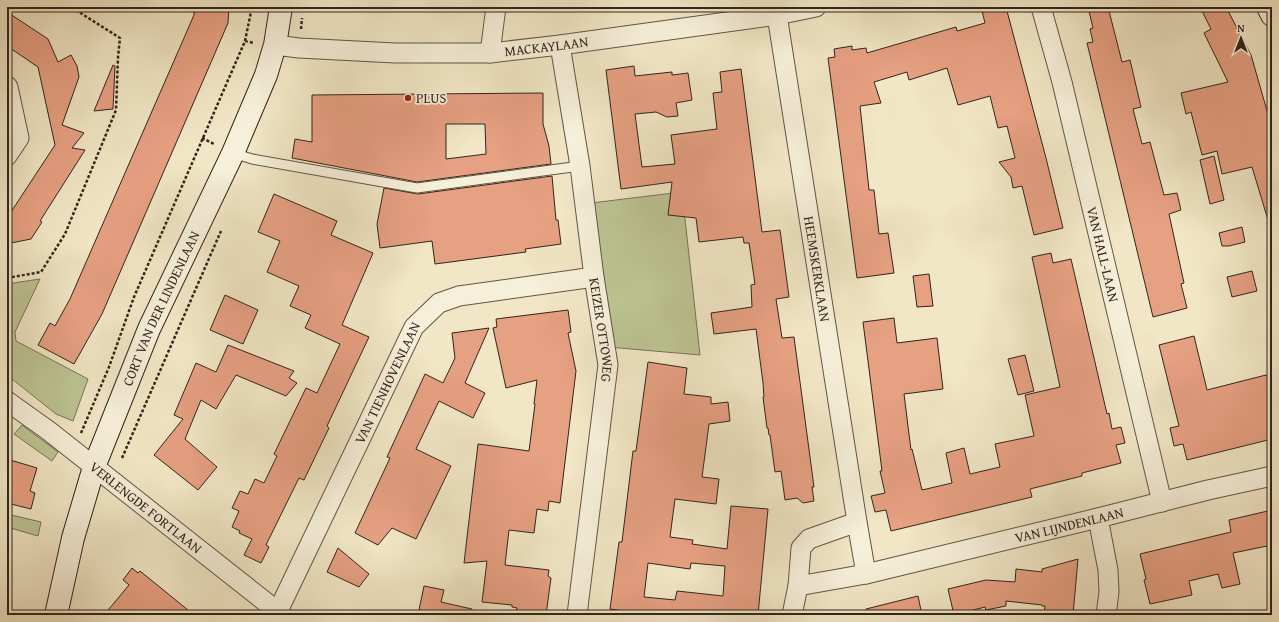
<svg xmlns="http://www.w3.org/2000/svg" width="1279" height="622" viewBox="0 0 1279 622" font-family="'Gentium Book Plus',serif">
  <rect width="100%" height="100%" fill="#f1e6c5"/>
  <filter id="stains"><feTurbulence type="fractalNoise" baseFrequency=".005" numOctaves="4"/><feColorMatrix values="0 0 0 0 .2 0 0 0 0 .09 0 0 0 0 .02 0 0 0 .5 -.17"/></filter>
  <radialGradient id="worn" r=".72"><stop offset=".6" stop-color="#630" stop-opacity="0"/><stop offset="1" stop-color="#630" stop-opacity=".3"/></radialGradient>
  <path fill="#bdc493" stroke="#787458" d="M682 192 700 355 608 347 591 203Z
    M40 279 15 332 16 341 88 379 73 421 56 414 7 375V284Z
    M22 425 58 452 52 461 14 434Z
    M7 514 41 522 38 536 7 527Z"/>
  <path fill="#e6a082" stroke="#32251c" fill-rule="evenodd" d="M194 7H229L228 23 102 314 74 364 38 345 50 323 55 326 70 299 194 15Z
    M981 7H1001L1003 12 1007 11 1046 158 1063 228 1034 235 1022 186 1013 188 1011 177 999 162 1015 158 1007 126 998 128 990 96 958 105 947 68 909 80 907 72 874 82 881 103 860 106 869 190H874L879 234 888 233 894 273 857 278 828 58 835 57 834 49 852 46V50L866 48 867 53 956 27 957 31 985 23Z
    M1088 7H1108L1122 62 1130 60 1141 107 1133 109 1142 144 1150 142 1164 195 1177 193 1181 210 1169 214 1184 283 1181 284 1187 308 1153 317 1087 43 1093 42 1090 29 1093 28Z
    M1200 7H1226L1251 55 1272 128V219L1268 220 1252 167 1222 174 1217 151 1202 155 1191 112 1186 114 1181 93 1228 82 1204 33 1211 29Z
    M7 12 48 39 58 62 71 55 77 66 79 77 62 125 84 133 72 148 85 150 40 221 42 222 31 239 11 243V240L7 241V218L55 145 38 67 7 46Z
    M113 65 115 66 113 109 94 111Z
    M634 66 635 76 672 72V75L688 73 692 100 676 103 678 116 667 117 656 112 635 114 642 167 675 164 671 135 717 129 713 93 722 92 720 72 741 69 762 232 780 230 789 297 776 299 782 338 794 337 814 487H812L814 501 803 503 797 498 785 500 781 471 775 472 770 435H769L768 428H767L763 397H764L763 383 756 329 714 334 711 313 752 307 751 285 755 284 749 243H744L743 237 699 242 696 218 668 215 672 182 621 189 606 70Z
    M543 93V124L549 146 551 164 417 182 292 158 295 139 312 142V95ZM446 124H485L486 154 446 159Z
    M1214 156 1224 200 1210 204 1200 160Z
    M552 176 556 220H558L561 244 525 249 526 252 435 264 432 241 380 248 377 224 384 188 418 194Z
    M274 194 337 221 331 235 373 253 342 325 369 337 327 426 329 428 304 480 299 478 266 545 269 547 261 563 244 555 252 539 239 533 240 531 232 527 239 511 232 508 240 491 248 494 255 479 264 483 277 456 274 454 306 388 317 393 340 344 305 328 311 315 290 306 299 286 267 272 280 241 258 232Z
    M1242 227 1245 242 1229 246H1222L1219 233Z
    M1051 253 1053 263 1071 259 1107 414 1109 413 1112 429 1121 427 1125 443 1116 445 1121 463 1082 473V476L1030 489 1032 497 891 531 886 510 875 512 871 496 885 493 880 471H882L863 322 894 318 897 343 937 338 943 389 904 394 911 450 912 449 922 490 952 483 946 453 964 448 970 474 1000 467 995 444 1034 436 1025 395 1060 387 1032 257Z
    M1252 271 1257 291 1232 297 1227 277Z
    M929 274 933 306 917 307 913 276Z
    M225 295 258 310 243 344 210 330Z
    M568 310 571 332 568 333 576 371 560 503 549 501 548 511 537 509 534 533 509 530 505 565 549 570 548 576 551 578 546 615H516L517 608 512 607V605L482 602 487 561 464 563 478 444 529 451 535 404H534L537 380 506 388 493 328 497 327 496 319Z
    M489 328 465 383 485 393 473 418 439 401 416 449 451 466 416 539 392 528 378 545 355 533 390 458 387 457 425 374 443 383 455 358 452 333Z
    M1194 336 1207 390 1266 375V376H1272V439L1187 460 1183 444 1174 446 1170 428 1179 426 1159 345Z
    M228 345 294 371 289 378 297 383 286 396 236 375 216 409 201 400 185 439 217 467 198 490 154 455 183 419 174 415 196 363 216 372Z
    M1025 355 1034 391 1018 395 1008 359Z
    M648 362 687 368 684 394 711 397V404L728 402 730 421 709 424 702 477 719 479 716 504 675 499 670 537 693 540 692 544 727 549 731 506 768 509 758 615H652L610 609 619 542H622L633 451H636ZM648 563 690 569 691 563 725 566 723 596 677 591 675 600 644 597Z
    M7 459 37 468 30 491 35 493 31 509 7 503V491L11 477 7 476Z
    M1272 510V545L1233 553 1240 584 1222 588 1218 574 1189 581 1192 595 1150 604 1144 580 1146 579 1140 554 1231 532 1229 520Z
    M338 548 369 574 359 587 327 572Z
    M1078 559 1073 615H1044L1045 606H1042V605L1006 601V606L986 610 985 607 954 615 948 589 986 580 1015 582 1016 569 1042 572V569Z
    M132 568 138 573 140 571 194 615H104L129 585 123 580Z
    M424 586 444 590 441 602 472 609 471 615H418Z
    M918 596 922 615H866V609Z"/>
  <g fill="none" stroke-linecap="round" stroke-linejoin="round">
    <defs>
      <path id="lane" d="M233 153 252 159 417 188 580 166"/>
      <g id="street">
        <path id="s1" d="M1041 7 1062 82 1162 502"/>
        <path id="s2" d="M777 15 857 522 866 574 798 586 792 615"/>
        <path id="s3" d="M275 45 299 48 395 53H490L560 45 777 15 816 7"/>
        <path id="s4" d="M560 45 580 166 594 277 608 365 577 615"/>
        <path d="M490 53 496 7"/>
        <path d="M7 86 8 87 19 138 7 156"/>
        <path id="s5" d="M7 401 49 431 282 615"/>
        <path d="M1098 518 1108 570 1109 592 1106 615"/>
        <path id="s6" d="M866 574 1098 518 1208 490 1272 476"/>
        <path d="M798 586 801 548 809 539 857 522"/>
        <path id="s7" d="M278 611 414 327 439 303 459 296 594 277"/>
      </g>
      <g id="secondary">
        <path d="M1268 7 1272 15"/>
        <path id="s8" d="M56 615 73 538 94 467 149 329 233 153 266 75 275 45 281 7"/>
      </g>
    </defs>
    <use href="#lane" stroke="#625546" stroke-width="11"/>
    <use href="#street" stroke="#625546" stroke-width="21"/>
    <use href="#secondary" stroke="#32251c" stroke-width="24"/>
    <path stroke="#32251c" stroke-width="2.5" stroke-dasharray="3 2" stroke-linecap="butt" d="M301 29 302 18
      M245 41 254 43
      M202 138 214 144
      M7 278 41 272 65 234 116 110 118 57 120 38 71 7
      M81 433 109 367 134 297 245 41 252 7
      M122 458 221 231"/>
    <use href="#lane" stroke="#f6efd9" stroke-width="9"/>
    <use href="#street" stroke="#f6efd9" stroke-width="19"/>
    <use href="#secondary" stroke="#f6efd9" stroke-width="22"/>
  </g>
  <circle fill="#8f2418" stroke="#f6efd9" stroke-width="1.5" cx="408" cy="98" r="4"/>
  <g text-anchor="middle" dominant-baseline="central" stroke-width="3.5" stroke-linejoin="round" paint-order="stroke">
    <g font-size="14" fill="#32251c" stroke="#f6efd9">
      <text stroke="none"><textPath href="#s3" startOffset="272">MACKAYLAAN</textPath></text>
      <text stroke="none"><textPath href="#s1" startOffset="255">VAN HALL-LAAN</textPath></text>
      <text stroke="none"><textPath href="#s2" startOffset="257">HEEMSKERKLAAN</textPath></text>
      <text stroke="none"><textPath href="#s8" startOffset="325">CORT VAN DER LINDENLAAN</textPath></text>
      <text stroke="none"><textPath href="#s4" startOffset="288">KEIZER OTTOWEG</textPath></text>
      <text stroke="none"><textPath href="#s7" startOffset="253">VAN TIENHOVENLAAN</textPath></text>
      <text stroke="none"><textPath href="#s5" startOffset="175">VERLENGDE FORTLAAN</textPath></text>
      <text stroke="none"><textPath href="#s6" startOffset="209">VAN LIJNDENLAAN</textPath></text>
    </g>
    <g font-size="14" fill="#32251c" stroke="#f6efd9" text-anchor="start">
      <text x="416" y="98">PLUS</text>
    </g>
  </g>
  <rect width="1279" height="622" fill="none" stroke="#f1e6c5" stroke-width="24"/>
  <rect x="8" y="8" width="1263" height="606" fill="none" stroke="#32251c" stroke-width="2"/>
  <rect x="12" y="12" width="1255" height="598" fill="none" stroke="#32251c"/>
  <g transform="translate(1241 38)" stroke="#f6efd9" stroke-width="3" paint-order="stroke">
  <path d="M0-3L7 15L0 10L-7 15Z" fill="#32251c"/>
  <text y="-6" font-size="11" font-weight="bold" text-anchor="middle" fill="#32251c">N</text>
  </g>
  <rect width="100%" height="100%" filter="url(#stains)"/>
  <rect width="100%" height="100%" fill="url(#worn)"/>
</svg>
